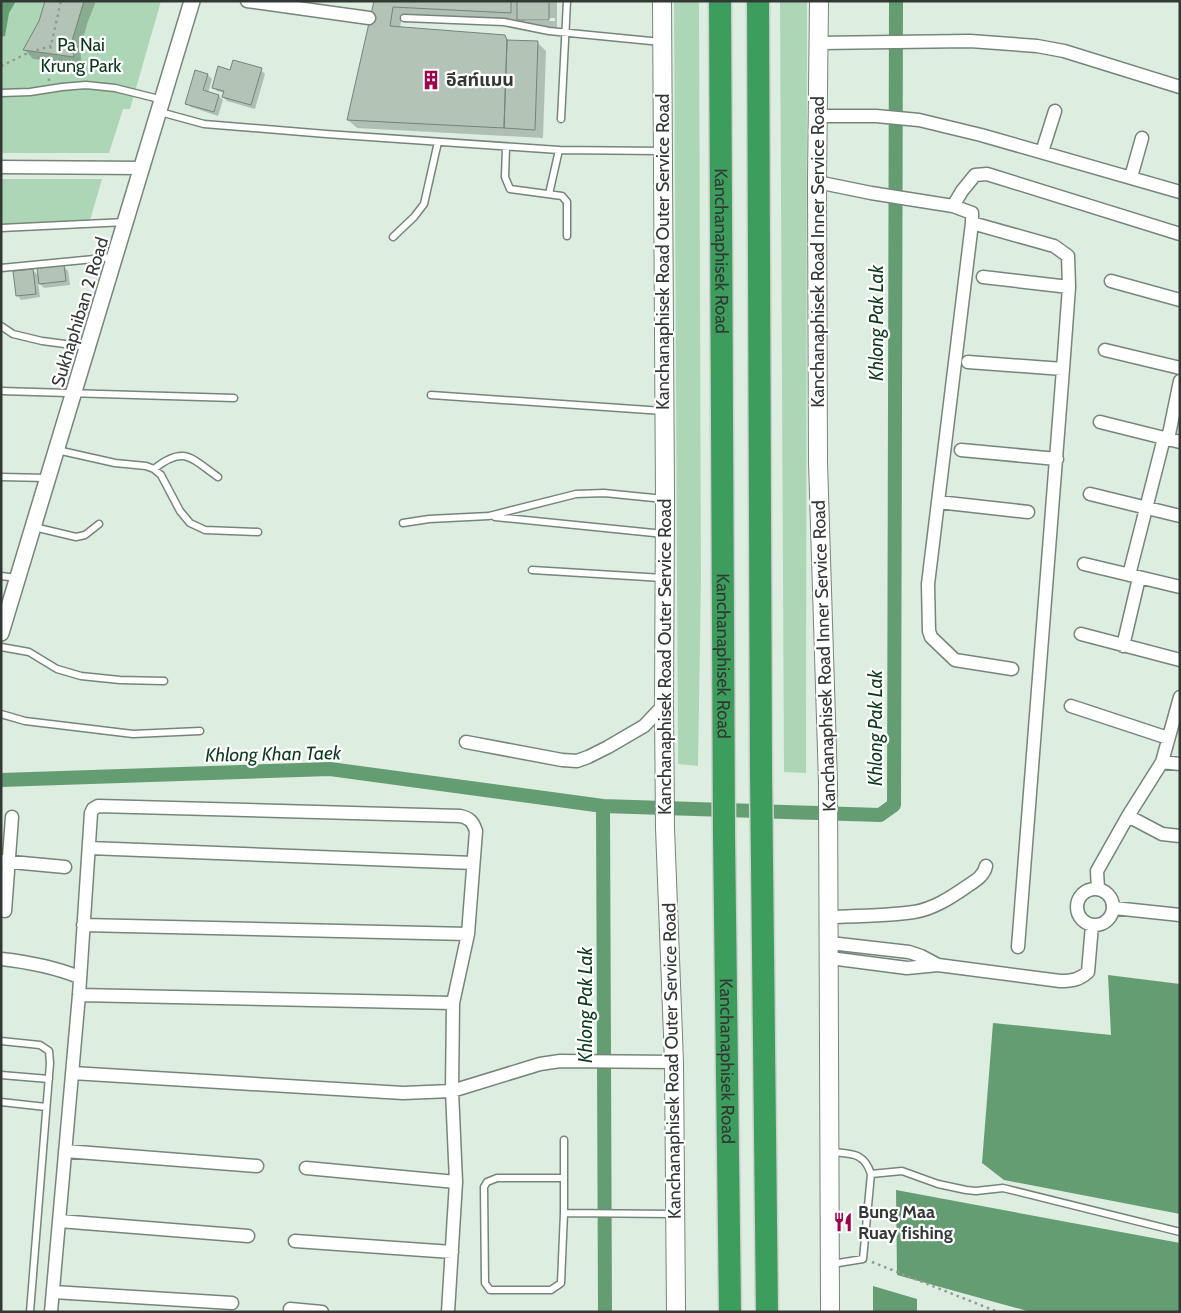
<svg xmlns="http://www.w3.org/2000/svg" width="1181" height="1313" viewBox="0 0 1181 1313" font-family="Cabin,'Noto Sans Thai',sans-serif">
  <rect width="100%" height="100%" fill="#ddeee1"/>
  <path fill="#add6b6" d="M1 1H161L130 109H123L109 153H1Z
    M674 1H699L701 579 698 766 678 764Z
    M780 1H807L806 773 784 772Z
    M1 179H102L89 224 1 230Z"/>
  <path fill="#659d73" d="M1 1H16L9 13 5 36 1 37Z
    M1108 975 1180 984V1214L1004 1180 982 1163 993 1023 1111 1035Z
    M896 1190 1180 1243V1312H1031L897 1275Z
    M873 1286 917 1299V1312H873Z"/>
  <path fill="#0003" fill-rule="evenodd" d="M46 1H96L87 24 80 50 82 65 33 59 25 50 40 21Z
    M376 1H557V28H527L520 21 402 15 400 28 504 36 509 41 537 42 546 51 543 138 357 128 348 120ZM555 18V21H525V19Z
    M261 70 265 74 255 109 227 101 223 97 224 93 217 91 213 87 231 71Z
    M208 75 212 79 208 93 219 96 223 100 218 116 191 107 186 103Z
    M64 266 68 271 70 285 44 288 38 282 40 297 21 300 17 295 33 270 39 276Z"/>
  <g fill="none" stroke-linecap="round" stroke-linejoin="round">
    <path stroke="#659d73" stroke-width="14" d="M1 780 330 769 603 806 880 815 894 805 896 1
      M603 806 605 1312"/>
  </g>
  <path fill="#b3c3b6" stroke="#758478" d="M45 1H84L72 41 74 57 23 50 39 21Z
    M374 1H511V13L393 7 390 26 505 35 507 40 504 128 347 120Z
    M517 1H549V20H517Z
    M507 40 538 41 535 130 504 128Z
    M233 60 262 68 251 105 222 97 224 91 212 88 218 66 230 70Z
    M195 70 208 74 203 90 219 95 214 112 185 104Z
    M64 265 66 281 39 284 37 268Z
    M33 269 36 294 16 296 13 271Z"/>
  <g fill="none" stroke-linecap="round" stroke-linejoin="round">
    <defs>
      <path id="service" d="M404 18 504 22 549 31 661 42
        M1 93 30 92 62 87 86 85 115 88 163 100
        M160 112 204 124 326 134 559 150 661 151
        M561 119 567 1
        M506 147 505 177 510 189 562 196 567 202V236
        M549 194 559 150
        M1 228 126 222
        M393 237 414 217 424 204 438 142
        M1 268 115 257
        M1 326 13 334 42 341 88 347
        M1 391 234 398
        M431 395 663 411
        M57 450 115 463 146 466 154 469 161 475 180 511 190 523 205 530 258 532
        M154 469C184 445 191 458 218 477
        M1 477 47 478
        M495 517 664 534
        M403 523 429 519 489 516 576 494 604 493 664 499
        M34 527 76 537 85 535 99 524
        M532 570 663 578
        M1 576 17 578
        M1 647 29 652 57 669 81 676 120 680 164 681
        M1 714 25 721 133 734 200 731
        M1 1041 40 1045 49 1051 50 1063 30 1312
        M1 1075 49 1079
        M1 1102 46 1107
        M831 1152C851 1154 864 1152 871 1174L863 1259 832 1264
        M871 1174 902 1171 938 1184 966 1190 976 1191 1003 1188 1180 1232
        M563 1178H497L487 1182 484 1187 485 1283 490 1290H551L561 1283 564 1213V1140
        M564 1213 673 1214"/>
      <path id="minor" d="M247 1 369 18
        M818 43 970 41 1037 46 1064 51 1180 87
        M818 116H876L919 120 981 135 1180 192
        M1042 152 1055 111
        M1 167 143 168
        M1131 177 1142 138
        M817 182 871 193 953 206 972 213V223L928 584 929 631 931 637 955 660 1012 669
        M953 206 962 191 975 175 987 174 1180 234
        M972 223 1054 246 1068 256 1069 287 1063 369 1018 947
        M983 277 1069 287
        M1111 281 1180 300
        M1105 350 1180 368
        M968 362 1063 369
        M1100 422 1180 442
        M1168 439 1180 381
        M961 450 1057 459
        M1090 494 1180 516
        M938 502 1028 512
        M1084 564 1180 587
        M1129 575 1164 438
        M1081 634 1180 660
        M1123 646 1139 578
        M1071 706 1168 738
        M466 742 562 760 577 761 588 757 608 747 644 726 664 705
        M1162 762 1180 764
        M1128 816 1162 834 1180 836
        M89 848 473 863
        M1 861 65 867
        M1077 907a18 18 0 1 1 36 0a18 18 0 1 1-36 0Z
        M1098 889 1097 871 1128 816 1162 762 1180 697
        M1114 908 1180 915
        M5 911 12 817
        M829 917C857 916 886 916 914 912 933 909 950 898 966 887 975 881 984 876 986 866
        M83 925 468 934
        M830 943 909 952 921 956 938 965
        M830 958 907 968 938 965 1060 981C1072 981 1079 980 1088 972L1092 925
        M1 959C29 962 54 967 79 977
        M79 995 453 1003
        M72 1073 403 1093 452 1091 540 1064 560 1061 674 1062
        M65 1151 257 1166
        M306 1168 456 1182
        M59 1221 248 1236
        M295 1241 452 1252
        M53 1292 232 1303
        M290 1309 322 1312
        M51 1312 79 995 91 813 93 809 98 806 460 816C470 818 473 822 476 831L468 934 453 1003 452 1091 456 1182 448 1312"/>
      <path id="tertiary" d="M1 633 192 1"/>
      <path id="secondary" d="M662 1 665 499 664 705 665 828 674 1062 676 1312
        M819 1 817 182 818 462 828 783 830 1312"/>
      <g id="motorway">
        <path id="s1" d="M720 1 724 834 730 1312"/>
        <path d="M758 1 761 772 767 1312"/>
      </g>
    </defs>
    <use href="#service" stroke="#768579" stroke-width="9"/>
    <use href="#minor" stroke="#768579" stroke-width="15"/>
    <use href="#tertiary" stroke="#768579" stroke-width="18"/>
    <use href="#secondary" stroke="#768579" stroke-width="20"/>
    <use href="#motorway" stroke="#cecfce" stroke-width="25"/>
    <path stroke="#8f9b91" stroke-width="2.5" stroke-dasharray="2.5 4" stroke-linecap="butt" d="M1 66 30 52 51 46
      M49 81V54L61 1
      M872 1262 998 1312"/>
    <use href="#service" stroke="#fff" stroke-width="6"/>
    <use href="#minor" stroke="#fff" stroke-width="12"/>
    <use href="#tertiary" stroke="#fff" stroke-width="15"/>
    <use href="#secondary" stroke="#fff" stroke-width="18"/>
    <use href="#motorway" stroke="#3d9d5d" stroke-width="22"/>
  </g>
  <defs>
    <symbol id="building-bare" viewBox="-9 -9 18 18"><path d="M-4-6H4V6H1V3H-1V6H-4ZM-2.5-4.3h1.7v1.8h-1.7ZM.8-4.3h1.7v1.8H.8ZM-2.5-1h1.7V.8h-1.7ZM.8-1h1.7V.8H.8Z" fill="#9d044e" stroke="#fff" stroke-width="2.5" paint-order="stroke"/></symbol>
    <symbol id="restaurant-bare" viewBox="-9 -9 18 18"><path d="M-5-6h1v4h1v-4h1v4h1v-4h1v5L-1.5 .5V6h-2V.5L-5-1ZM5-6V6H3V1.5H1.5Q1.5-4 5-6Z" fill="#9d044e" stroke="#fff" stroke-width="2.5" paint-order="stroke"/></symbol>
  </defs>
  <g fill-rule="evenodd">
    <use href="#building-bare" x="417" y="66" width="28" height="28"/>
    <use href="#restaurant-bare" x="829" y="1208" width="28" height="28"/>
  </g>
  <g text-anchor="middle" dominant-baseline="central" stroke-width="4.5" stroke-linejoin="round" paint-order="stroke">
    <g font-size="18" fill="#093519" stroke="#fff">
      <text x="81" y="45">Pa Nai<tspan x="81" dy="21">Krung Park</tspan></text>
    </g>
    <g font-size="18" font-weight="bold" fill="#323833" stroke="#fff" text-anchor="start">
      <text x="446" y="80">อีสท์แมน</text>
      <text x="858" y="1212">Bung Maa<tspan x="858" dy="21">Ruay fishing</tspan></text>
    </g>
    <g font-size="18" fill="#323833" stroke="#fff">
      <text transform="translate(663 252) rotate(-90)">Kanchanaphisek Road Outer Service Road</text>
      <text stroke="none"><textPath href="#s1" startOffset="250">Kanchanaphisek Road</textPath></text>
      <text transform="translate(818 252) rotate(-90)">Kanchanaphisek Road Inner Service Road</text>
      <text transform="translate(80 312) rotate(-73)">Sukhaphiban 2 Road</text>
      <text transform="translate(824 656) rotate(-92)">Kanchanaphisek Road Inner Service Road</text>
      <text transform="translate(665 657) rotate(-90)">Kanchanaphisek Road Outer Service Road</text>
      <text stroke="none"><textPath href="#s1" startOffset="655">Kanchanaphisek Road</textPath></text>
      <text transform="translate(672 1061) rotate(-91)">Kanchanaphisek Road Outer Service Road</text>
      <text stroke="none"><textPath href="#s1" startOffset="1060">Kanchanaphisek Road</textPath></text>
    </g>
    <g font-size="19" font-style="italic" fill="#0d391d" stroke="#fff">
      <text transform="translate(876 323) rotate(-90)">Khlong Pak Lak</text>
      <text transform="translate(875 728) rotate(-90)">Khlong Pak Lak</text>
      <text transform="translate(273 754) rotate(-1)">Khlong Khan Taek</text>
      <text transform="translate(585 1005) rotate(-90)">Khlong Pak Lak</text>
    </g>
  </g>
  <rect width="1181" height="1313" fill="none" stroke="#323833" stroke-width="5"/>
</svg>
